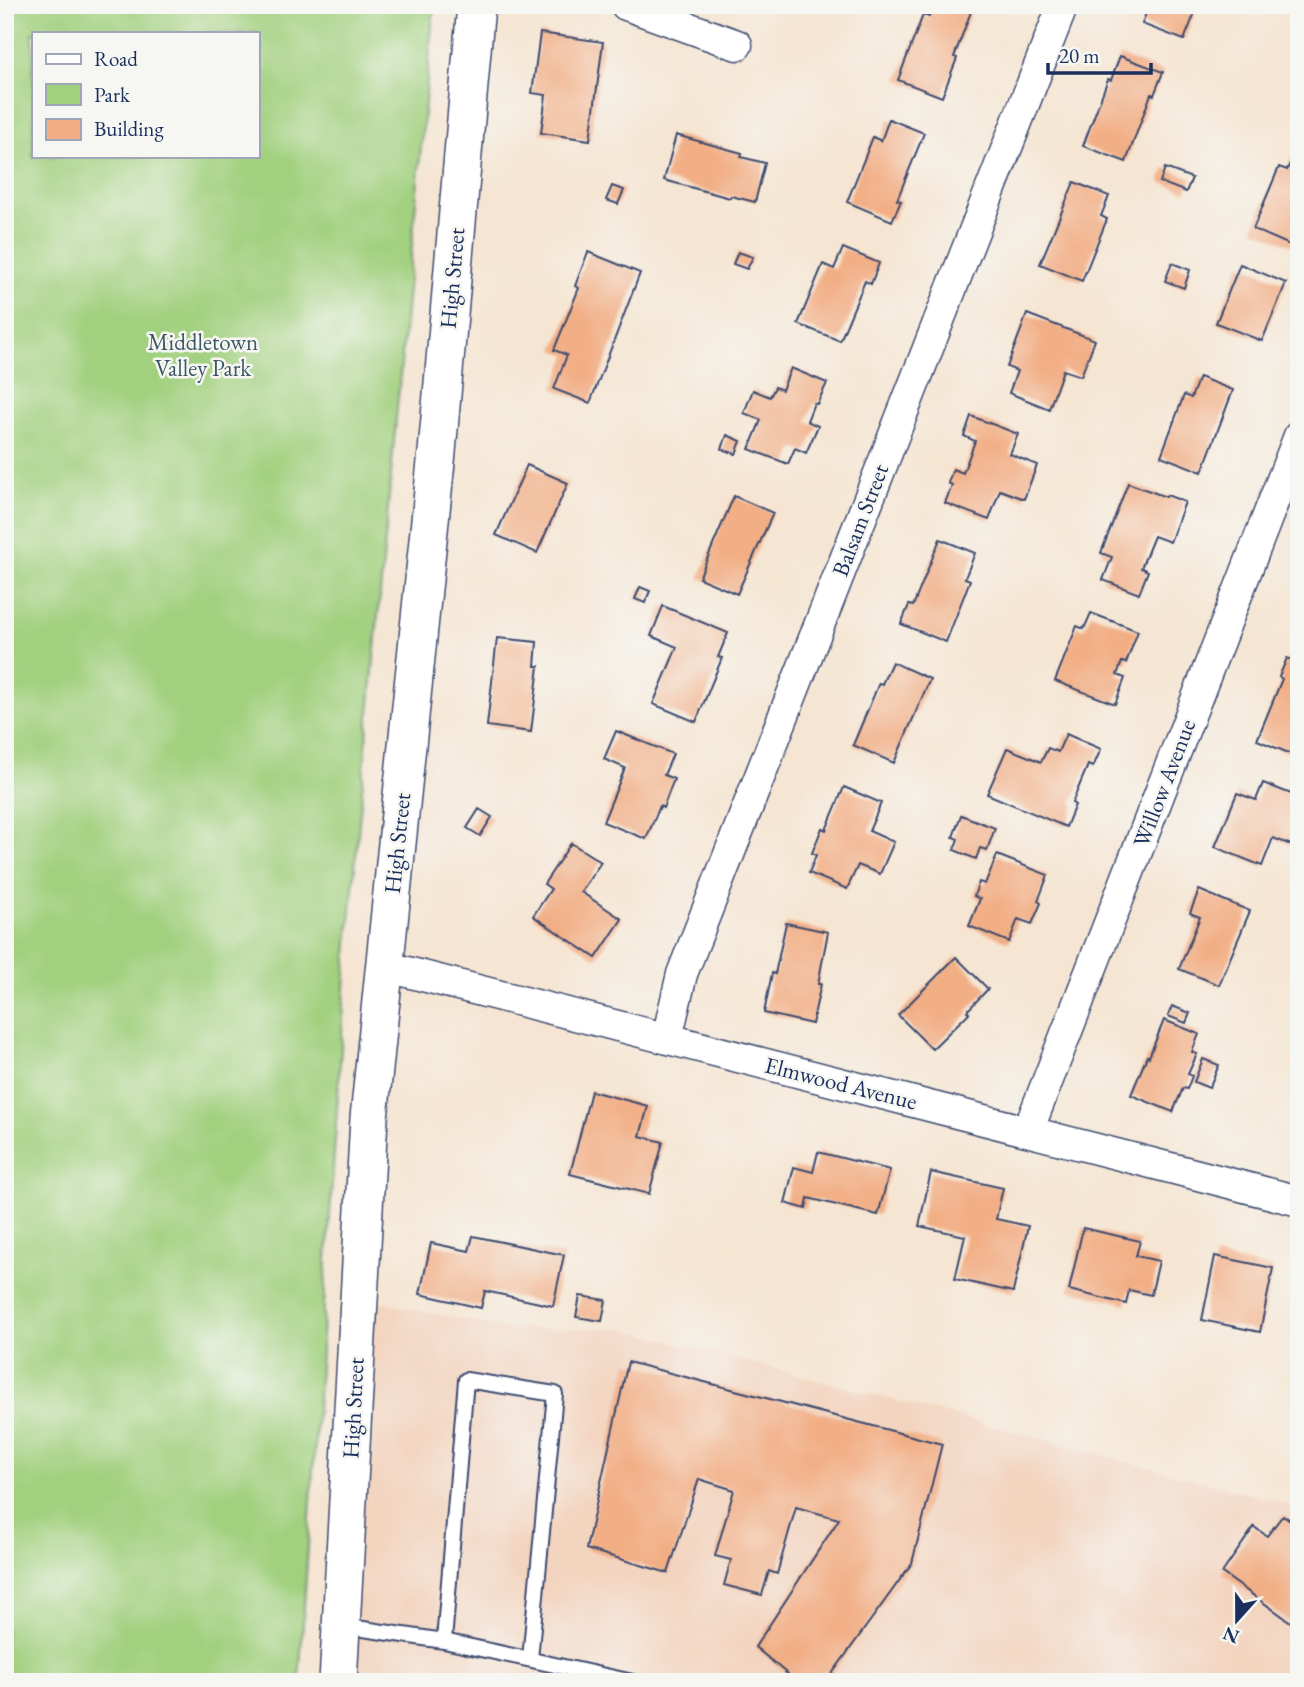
<svg xmlns="http://www.w3.org/2000/svg" width="1304" height="1687" viewBox="0 0 1304 1687" font-family="'EB Garamond',serif">
  <rect width="100%" height="100%" fill="#f6f6f2"/>
  <filter id="ink" filterUnits="userSpaceOnUse"><feTurbulence type="fractalNoise" baseFrequency=".0143" numOctaves="2"/><feDisplacementMap in="SourceGraphic" scale="14" xChannelSelector="R" yChannelSelector="G"/><feConvolveMatrix kernelMatrix="1 2 1 2 8 2 1 2 1" color-interpolation-filters="sRGB"/></filter>
  <filter id="wash" filterUnits="userSpaceOnUse"><feTurbulence type="fractalNoise" baseFrequency=".00686" numOctaves="4" result="noise"/><feDisplacementMap in="SourceGraphic" scale="28" xChannelSelector="R" yChannelSelector="G"/><feGaussianBlur stdDeviation="1.57" result="paint"/><feColorMatrix in="noise" values="0 0 0 0 0 0 0 0 0 0 0 0 0 0 0 0 0 1.4 0 .05"/><feComposite in="paint" operator="in"/></filter>
  <g filter="url(#wash)">
    <rect width="100%" height="100%" fill="#f5e5d2"/>
    <path fill="#f3d4bf" d="M370 1300 503 1328 624 1329 1299 1507V1682H343Z"/>
    <path fill="#a1d07e" stroke="#5e806e" stroke-width="2" fill-rule="evenodd" d="M5 5H434L348 943 299 1682H5ZM33 33H257V156H33Z"/>
    <g id="blocks">
      <path fill="#f2af86" d="M933 5H961L972 9 954 57 957 58 942 97 898 80 923 15 929 17Z
        M1149 5H1198L1184 40 1142 24Z
        M540 33 603 42 590 140 541 133 546 95 532 93Z
        M1120 56 1163 72 1154 95 1151 94 1126 162 1083 146 1108 79 1111 80Z
        M889 119 924 133 897 200 901 201 892 221 847 202 873 137 881 141Z
        M676 135 742 153 741 157 765 163 755 202 731 196 730 198 664 180Z
        M1295 152 1299 154V249L1253 229 1279 167 1287 170Z
        M1165 168 1192 178 1186 192 1160 182Z
        M1074 182 1109 196 1101 216 1107 219 1082 281 1040 264Z
        M612 186 624 190 618 204 606 200Z
        M843 248 879 263 871 284 865 281 840 341 798 324 823 264 834 269Z
        M588 252 640 273 590 403 554 389 567 355 554 350 579 288 575 286Z
        M738 252 753 257 747 269 733 264Z
        M1172 263 1190 270 1184 288 1165 281Z
        M1240 264 1286 283 1262 341 1216 323Z
        M1027 314 1095 340 1081 376 1063 370 1049 409 1009 393 1017 371 1007 367Z
        M791 368 827 383 817 404 814 403 807 421 818 426 806 453 795 448 788 464 749 449 761 420 744 413 753 390 770 397 775 387 782 390Z
        M1199 377 1233 390 1202 472 1161 456 1184 395 1191 398Z
        M971 416 1018 434 1010 454 1037 465 1024 499 1000 490 989 520 945 503 952 485 948 483 953 469 963 473 975 441 964 436Z
        M727 435 741 441 736 454 722 449Z
        M527 465 568 483 537 553 496 535Z
        M1128 483 1166 497 1167 495 1185 502 1170 542 1154 536 1141 568 1148 571 1139 594 1103 580 1112 557 1101 553Z
        M734 496 773 513 737 594 699 578Z
        M940 539 975 553 965 578 970 580 946 642 901 624 909 605 913 606Z
        M640 587 650 591 645 603 635 599Z
        M663 606 728 633 718 657 722 658 696 722 653 704 677 647 651 636Z
        M1091 613 1138 631 1126 663 1122 662 1117 675 1125 678 1115 704 1055 681 1077 626 1084 629Z
        M497 638 537 642 535 666H539L531 732 487 726Z
        M1287 658 1299 663V750L1296 756 1257 740 1282 679 1279 677Z
        M892 662 930 679 894 763 853 745 879 683 882 684Z
        M616 731 673 754 664 775 674 779 663 808 660 806 646 839 603 822 625 768 604 759Z
        M1066 734 1101 749 1093 767 1088 765 1072 803 1075 805 1066 827 987 794 1007 748 1041 762 1048 748 1058 752Z
        M1263 783 1299 797V848L1273 838 1262 866 1215 847 1237 793 1256 800Z
        M844 787 881 803 869 831 894 842 880 874 858 865 847 889 809 873 816 855 812 853 822 828 826 830Z
        M479 809 492 817 480 836 467 828Z
        M961 815 995 828 987 850 980 848 976 859 954 850 958 839 953 837Z
        M571 843 601 862 581 892 622 919 596 958 533 916 551 889 544 884Z
        M997 855 1048 875 1038 901 1041 903 1032 924 1018 919 1009 942 969 926 980 899 974 896 979 882 985 884Z
        M1199 890 1250 911 1219 985 1179 969 1200 917 1190 913Z
        M786 923 828 932 818 984H821L812 1024 764 1013 772 973 775 974Z
        M956 957 988 989 967 1011 969 1013 932 1049 898 1015Z
        M1172 1006 1190 1013 1186 1023 1168 1016Z
        M1164 1020 1199 1034 1192 1052 1197 1054 1188 1074 1192 1076 1187 1089 1183 1088 1173 1112 1131 1095 1147 1056 1149 1057Z
        M1203 1059 1219 1065 1209 1088 1194 1082Z
        M591 1091 648 1106 640 1136 663 1142 649 1194 570 1174Z
        M818 1152 890 1170 878 1215 808 1198 806 1209 785 1203 794 1167 813 1172Z
        M931 1172 1003 1188 996 1219 1028 1226 1013 1292 955 1279 965 1236 919 1226Z
        M1083 1228 1140 1241 1136 1256 1159 1261 1151 1295 1129 1290 1126 1304 1069 1290Z
        M473 1236 564 1255 553 1306 485 1291 481 1308 420 1294 431 1243 469 1251Z
        M1215 1256 1273 1268 1260 1332 1202 1320Z
        M580 1296 606 1300 602 1321 576 1317Z
        M628 1362 942 1444 912 1563 826 1682H797L755 1647 839 1519 796 1507 777 1574 769 1571 762 1595 724 1585 731 1560 715 1556 734 1490 699 1479 668 1573 586 1549Z
        M1283 1515 1299 1526V1628L1222 1573 1254 1527 1267 1536Z"/>
    </g>
  </g>
  <g filter="url(#ink)">
    <use href="#blocks" fill-opacity="0" stroke="#3c4a6f" stroke-width="2"/>
    <g fill="none" stroke-linecap="round" stroke-linejoin="round">
      <defs>
        <path id="service" d="M343 1626 444 1641 633 1682
          M444 1641 466 1380 555 1394 530 1659"/>
        <path id="minor" d="M626 5 737 45
          M384 966 1299 1201
          M667 1038 682 974 1063 5
          M1028 1131 1299 436"/>
        <path id="tertiary" d="M338 1682 369 1118 437 452 476 5"/>
      </defs>
      <use href="#service" stroke="#3c4a6f" stroke-width="18"/>
      <use href="#minor" stroke="#3c4a6f" stroke-width="33"/>
      <use href="#tertiary" stroke="#3c4a6f" stroke-width="40"/>
      <use href="#service" stroke="#fff" stroke-width="14"/>
      <use href="#minor" stroke="#fff" stroke-width="30"/>
      <use href="#tertiary" stroke="#fff" stroke-width="37"/>
    </g>
  </g>
  <g text-anchor="middle" dominant-baseline="central" stroke-width="5" stroke-linejoin="round" paint-order="stroke">
    <g font-size="23" fill="#1b2f5e" stroke="#f6f6f2">
      <text transform="translate(452 278) rotate(-85)">High Street</text>
      <text transform="translate(860 520) rotate(-69)">Balsam Street</text>
      <text transform="translate(1164 783) rotate(-69)">Willow Avenue</text>
      <text transform="translate(397 843) rotate(-84)">High Street</text>
      <text transform="translate(841 1083) rotate(14)">Elmwood Avenue</text>
      <text transform="translate(353 1408) rotate(-87)">High Street</text>
    </g>
    <g font-size="23" fill="#3c5766" stroke="#f6f6f2">
      <text x="203" y="342">Middletown<tspan x="203" dy="26">Valley Park</tspan></text>
    </g>
  </g>
  <rect width="1304" height="1687" fill="none" stroke="#f6f6f2" stroke-width="28"/>
  <rect x="32" y="32" width="228" height="126" fill="#f6f6f2" stroke="#9ea6b7" stroke-width="2"/>
  <rect x="46" y="54" width="35" height="10" fill="#ffffff" stroke="#9ea6b7" stroke-width="2"/>
  <text x="94" y="66" font-size="21" fill="#1b2f5e">Road</text>
  <rect x="46" y="84" width="35" height="21" fill="#a1d07e" stroke="#9ea6b7" stroke-width="2"/>
  <text x="94" y="102" font-size="21" fill="#1b2f5e">Park</text>
  <rect x="46" y="119" width="35" height="21" fill="#f2af86" stroke="#9ea6b7" stroke-width="2"/>
  <text x="94" y="136" font-size="21" fill="#1b2f5e">Building</text>
  <g transform="translate(1237 1620) rotate(201)" stroke="#f6f6f2" stroke-width="5" paint-order="stroke">
  <path d="M0-5L12 26L0 18L-12 26Z" fill="#1b2f5e"/>
  <text y="-10" font-size="19" font-weight="bold" text-anchor="middle" fill="#1b2f5e">N</text>
  </g>
  <path d="M1048 63v10h103v-10" fill="none" stroke="#1b2f5e" stroke-width="3.5"/>
  <text x="1059" y="63" font-size="21" fill="#1b2f5e" stroke="#f6f6f2" stroke-width="5" paint-order="stroke">20 m</text>
</svg>
